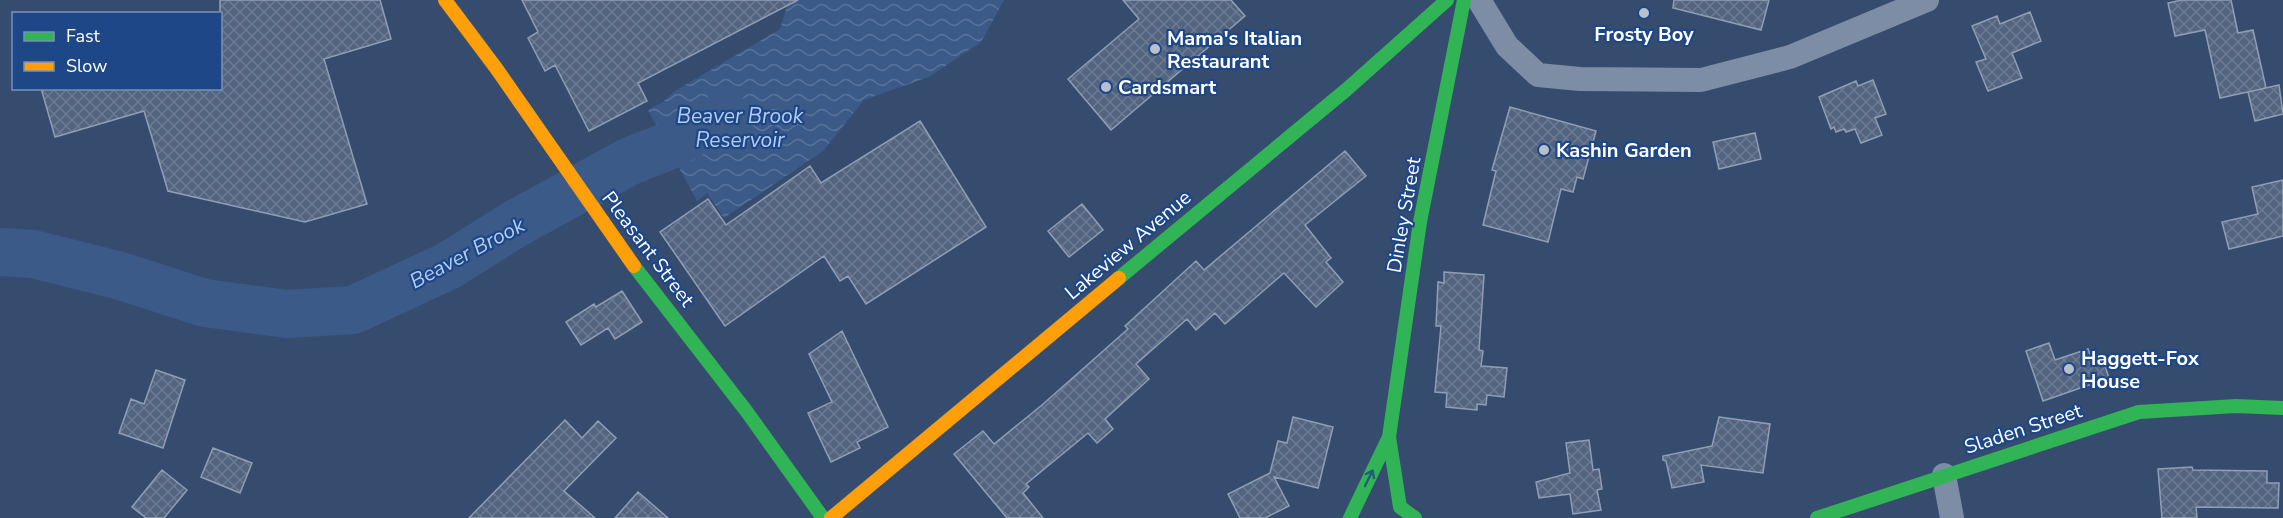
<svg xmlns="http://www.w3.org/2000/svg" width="2283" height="518" viewBox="0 0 2283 518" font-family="'Nunito Sans',sans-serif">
  <defs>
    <pattern id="water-waves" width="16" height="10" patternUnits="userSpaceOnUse" patternTransform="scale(1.5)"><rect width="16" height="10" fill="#3c5a88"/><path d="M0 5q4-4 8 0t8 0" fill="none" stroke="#59739a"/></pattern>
    <pattern id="building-cross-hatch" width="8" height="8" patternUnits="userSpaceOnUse" patternTransform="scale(1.5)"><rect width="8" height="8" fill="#526480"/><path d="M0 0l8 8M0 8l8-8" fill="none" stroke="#6c7b93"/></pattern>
  </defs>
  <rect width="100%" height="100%" fill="#364c6f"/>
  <path fill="url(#water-waves)" d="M789 0H1004L981 42 929 77 864 100 823 151 724 218 707 193 697 201 648 110 663 102 675 91 780 29Z"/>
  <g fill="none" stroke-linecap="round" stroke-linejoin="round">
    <path stroke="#3c5a88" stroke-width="48" d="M0 252 33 254 117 275 205 303 287 314 353 310 448 266 515 224 628 162 668 146 726 115"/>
  </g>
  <path fill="url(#building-cross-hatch)" stroke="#909eb3" stroke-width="1.5" d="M220 0H380L391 39 324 59 367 204 305 222 168 191 144 111 55 137 41 88H220Z
    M522 0H798L638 83 647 101 589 131 555 65 545 71 528 38 538 32Z
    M1123 0H1231L1245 16 1111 130 1068 79 1139 19Z
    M1674 0H1769L1761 30 1673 8Z
    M2182 0H2231L2238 33 2253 30 2266 88 2220 98 2205 30 2175 36 2168 3Z
    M2030 12 2041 41 2012 53 2022 78 1988 91 1976 62 1986 59 1972 26 1997 16 2000 24Z
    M1873 80 1886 114 1875 118 1882 135 1861 143 1855 129 1846 132 1844 129 1836 132 1834 127 1831 129 1819 97 1856 81 1858 86Z
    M2279 85 2283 114 2255 121 2248 92Z
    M1510 107 1596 131 1583 179 1577 177 1573 192 1561 189 1548 242 1483 225 1496 171 1492 170Z
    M920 121 986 227 866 304 848 276 840 281 824 256 725 326 660 232 708 199 726 225 810 166 821 183Z
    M1755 133 1761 159 1719 169 1713 142Z
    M1345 151 1366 176 1305 225 1331 258 1326 262 1343 282 1316 307 1284 273 1225 324 1215 313 1196 330 1187 319 1136 364 1149 379 1105 419 1113 429 1097 443 1088 433 1026 484 1029 487 1023 493 1043 518H1007L954 454 983 431 994 444 1042 405 1128 329 1125 326 1196 261 1204 270Z
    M2283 180V236L2229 249 2222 222 2258 214 2252 187Z
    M1082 204 1103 230 1069 257 1048 231Z
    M1444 272 1484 275 1479 350 1483 351 1481 366 1507 368 1504 397 1487 395 1486 405 1477 404V410L1446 407 1447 393 1435 392 1441 326H1436L1438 282 1444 283Z
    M622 291 642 322 615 339 608 328 581 345 566 322 594 304 596 307Z
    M842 331 888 427 857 442 860 448 831 462 808 413 832 402 809 354Z
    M2049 343 2055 360 2088 349 2092 360 2102 357 2109 378 2043 401 2026 351Z
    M156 370 185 380 163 448 119 433 131 399 144 404Z
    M1293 417 1333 427 1318 488 1274 477 1289 506 1265 518H1240L1228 494 1270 473 1278 441 1287 443Z
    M1719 417 1770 424 1763 473 1701 465 1704 482 1672 488 1666 461 1663 460V456L1712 446Z
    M565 420 582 438 598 421 616 438 564 491 595 518H469Z
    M1589 440 1593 470 1599 469 1602 489 1597 490 1601 510 1573 514 1570 494 1539 498 1536 482 1570 473 1566 443Z
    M213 448 252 463 240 493 201 477Z
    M2192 467 2193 470 2267 471V483H2279L2278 508 2196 507 2197 518H2162L2158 469Z
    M162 470 187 490 164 518H146L132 507Z
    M638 492 668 518H615Z"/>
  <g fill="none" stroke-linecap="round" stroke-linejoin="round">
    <path stroke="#7d8da5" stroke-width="24" d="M1479 0 1507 46 1538 75 1580 79 1701 80 1790 57 1927 0
      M1944 475 1952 518"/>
    <path stroke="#30b455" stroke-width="14" d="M634 266 747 412 823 518
      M1119 278 1346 90 1447 0
      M1350 518 1389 437
      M1415 518 1400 507 1389 437 1420 222 1464 0
      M1817 518 2139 412 2236 406 2283 408"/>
    <path stroke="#ff9f0a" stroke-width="14" d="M445 0 496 68 634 266
      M831 518 1119 278"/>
  </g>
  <defs><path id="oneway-shaft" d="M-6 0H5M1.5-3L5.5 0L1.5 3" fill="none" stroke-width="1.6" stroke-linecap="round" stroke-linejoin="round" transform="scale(1.5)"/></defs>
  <use stroke="#225d7d" href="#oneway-shaft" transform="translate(1369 478) rotate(-64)"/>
  <g fill="#b9c0cd" stroke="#1e4787" stroke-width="2">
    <circle cx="1644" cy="13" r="6"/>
    <circle cx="1155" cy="49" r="6"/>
    <circle cx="1106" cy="87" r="6"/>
    <circle cx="1544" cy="150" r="6"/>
    <circle cx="2069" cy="369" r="6"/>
  </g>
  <g text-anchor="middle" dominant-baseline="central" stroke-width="4.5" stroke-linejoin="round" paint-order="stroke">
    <g font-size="20" font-weight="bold" fill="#fff" stroke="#1e4787" text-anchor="start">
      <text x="1644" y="34" text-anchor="middle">Frosty Boy</text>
      <text x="1167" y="38">Mama's Italian<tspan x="1167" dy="23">Restaurant</tspan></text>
      <text x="1118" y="87">Cardsmart</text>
      <text x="1556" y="150">Kashin Garden</text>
      <text x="2081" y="358">Haggett-Fox<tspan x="2081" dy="23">House</tspan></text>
    </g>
    <g font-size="20" fill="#fff" stroke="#1e4787">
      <text transform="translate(1404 215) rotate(-80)">Dinley Street</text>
      <text transform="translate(1128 245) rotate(-40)">Lakeview Avenue</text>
      <text transform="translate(648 249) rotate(53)">Pleasant Street</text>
      <text transform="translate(2023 429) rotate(-18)">Sladen Street</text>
    </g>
    <g font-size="21" font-style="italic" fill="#b3cdf2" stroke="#1e4787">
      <text x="740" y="116">Beaver Brook<tspan x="740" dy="24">Reservoir</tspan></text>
      <text transform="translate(467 253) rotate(-28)">Beaver Brook</text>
    </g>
  </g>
  <rect x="12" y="12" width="210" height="78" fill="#1e4787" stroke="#7891b7" stroke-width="1.5"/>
  <rect x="24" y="32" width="30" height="9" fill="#30b455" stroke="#7891b7" stroke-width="1.5"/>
  <text x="66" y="42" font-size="18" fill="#ffffff">Fast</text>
  <rect x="24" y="62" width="30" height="9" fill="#ff9f0a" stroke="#7891b7" stroke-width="1.5"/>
  <text x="66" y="72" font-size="18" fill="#ffffff">Slow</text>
</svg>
